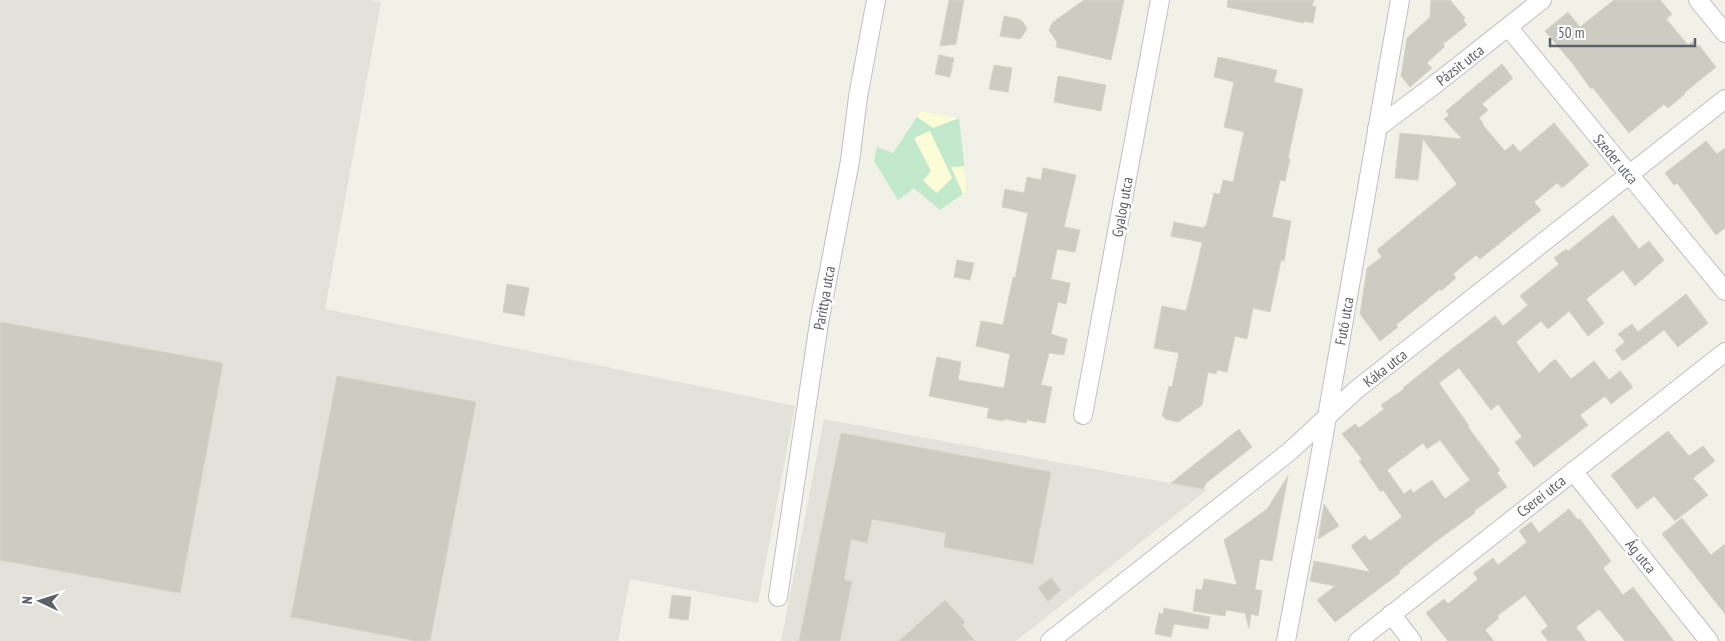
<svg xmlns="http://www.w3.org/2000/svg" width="1725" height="641" viewBox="0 0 1725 641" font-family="'PT Sans Narrow',sans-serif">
  <rect width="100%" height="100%" fill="#f1f1e7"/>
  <path fill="#e2e2db" d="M0 0H369L381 2 325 309 795 406 758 603 630 579 618 641H0Z
    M824 419 1207 490 1016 641H781Z"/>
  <path fill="#c2e9cc" d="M921 111 959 118 967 191 940 210 914 188 898 200 874 161 877 147 893 153Z"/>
  <path fill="#fcfcd6" d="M921 111 959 118 933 128 917 117Z
    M930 131 952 178 937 193 923 181 931 171 914 138Z
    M964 166 967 191 963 194 951 167Z"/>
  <path fill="#ccccc3" stroke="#d6d5c4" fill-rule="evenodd" d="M949 0H964L956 44 940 46Z
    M1084 0H1124L1111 60 1056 47 1057 42 1049 30 1053 22Z
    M1228 0H1314L1312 6 1316 7 1313 23 1304 21V23L1227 7Z
    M1431 0H1450L1465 18 1463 20 1467 25 1443 44 1445 46 1427 63 1432 68 1410 87 1401 76 1407 38 1430 17Z
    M1614 0H1660L1672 14 1666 19 1688 45 1693 41 1697 46 1699 45 1716 67 1684 93 1685 94 1668 108 1664 104 1629 133 1593 88 1591 89 1573 64 1545 31 1568 12 1580 27Z
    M1004 16 1019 19 1023 22 1027 29 1020 39 1000 36Z
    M939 55 954 58 950 77 935 74Z
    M1218 57 1277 70 1274 82 1303 89 1288 158 1290 159 1285 181 1280 180 1272 217 1291 221 1284 261 1281 260 1270 312 1253 308 1247 339 1235 336 1227 372 1217 370 1216 374 1208 372 1202 405 1178 422 1165 419V417L1162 416 1169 386 1172 387 1179 353 1154 348 1162 306 1186 311 1202 244 1201 242 1171 236 1174 222 1204 228V226H1206L1214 193 1220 194 1223 180 1233 182 1244 132 1224 127 1234 82 1214 77Z
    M1502 64 1513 78 1482 104 1488 110 1479 118 1483 123 1482 124 1505 151 1513 144 1520 152 1554 123 1589 165 1562 188 1557 183 1534 202 1541 210 1480 259 1476 255 1453 274 1456 278 1441 291 1440 289 1396 325 1398 327 1380 341 1360 314 1367 268 1382 257 1377 250 1457 184 1423 139 1418 180 1395 178 1400 133 1462 139 1444 119 1449 115 1446 111Z
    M994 65 1012 68 1008 92 989 89Z
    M1058 76 1106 85 1101 111 1054 102Z
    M1706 141 1717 154 1725 148V228L1716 235 1677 183 1674 185 1665 173Z
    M1043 168 1076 175 1064 227 1080 230 1075 252 1057 249 1051 279 1070 283 1066 304 1058 302 1051 334 1067 339 1064 355 1049 353 1041 385 1052 387 1045 423 1027 420 1026 423 1005 419 1004 421 987 418 989 408 929 396 937 357 961 362 958 380 1004 388 1010 354 976 346 981 321 1003 325 1013 277 1015 278 1028 213 1002 207 1005 189 1024 193 1027 177 1041 180Z
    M1613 215 1639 249 1649 241 1664 260 1635 286 1623 270 1586 299 1604 323 1588 336 1569 311 1548 329 1541 321 1516 342 1539 373 1555 359 1571 379 1594 361 1609 380 1620 371 1633 387 1611 404 1605 396 1580 415 1588 425 1534 467 1515 442 1522 437 1498 404 1491 410 1459 368 1439 383 1469 426 1468 427 1500 470 1497 473 1507 487 1474 511 1475 513 1435 542 1399 571 1400 573 1335 622 1317 600 1335 586 1310 581 1314 561 1370 572 1351 546 1365 535 1370 541 1402 517 1383 490 1381 492 1359 461 1362 459 1342 434 1355 424 1359 428 1384 409 1381 405 1404 389 1403 388 1444 355 1495 316 1503 326 1528 305 1520 296 1559 264 1554 258 1566 249 1568 251ZM1440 440 1470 480 1445 499 1432 480 1413 493 1411 489 1404 494 1387 470 1423 443 1427 449Z
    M957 260 974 263 970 280 954 277Z
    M507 284 529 288 524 316 503 312Z
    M1686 294 1708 323 1678 347 1664 330 1623 361 1615 350 1625 342 1618 334 1632 324 1638 332Z
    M0 322 223 363 180 593 0 560Z
    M337 376 476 402 430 641H416L291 617Z
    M1239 429 1252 447 1205 484 1204 489 1171 483Z
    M1668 431 1689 456 1703 446 1715 461 1693 478 1708 495 1675 521 1654 496 1637 509 1611 475Z
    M841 433 1051 472 1033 564 944 547 946 533 872 519 867 543 851 539 844 580 852 581 840 641H799Z
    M1288 476 1272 561 1260 559 1255 589 1262 591 1258 616 1251 614 1249 628 1245 613 1226 610 1225 616 1193 611 1196 589 1202 590 1204 579 1237 585 1224 540 1267 509Z
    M1324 504 1339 526 1318 539Z
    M1569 509 1578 520 1580 519 1611 561 1603 568 1623 595 1633 587 1674 641H1625L1599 609 1576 627 1586 641H1548L1541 632 1548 626 1525 595 1497 616 1499 618 1485 630 1494 641H1448L1426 613 1444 599 1448 604 1478 579 1473 573 1493 558 1498 565 1527 542 1519 531 1531 522 1539 533Z
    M1682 518 1711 555 1725 544V614L1662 534Z
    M1051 578 1061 590 1048 601 1038 588Z
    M672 595 691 597 688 620 669 618Z
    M945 600 965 622 962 625 975 641H899Z
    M1164 608 1210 617 1208 629 1174 624 1171 637 1155 634 1159 613 1163 614Z"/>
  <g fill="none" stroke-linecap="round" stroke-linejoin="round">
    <defs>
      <path id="street" d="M1698 0 1725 33
        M1508 27 1725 291
        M1377 128 1433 86 1542 0
        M1083 415 1160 0
        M1573 471 1709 641
        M778 597 819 323 850 161 858 97 876 0
        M1391 614 1412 641
        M1050 641 1289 452 1356 390 1725 99
        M1286 641 1317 474 1400 0
        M1358 641 1725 352"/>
    </defs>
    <use href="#street" stroke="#bebfc6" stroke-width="20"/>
    <use href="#street" stroke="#fff" stroke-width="18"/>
  </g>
  <g text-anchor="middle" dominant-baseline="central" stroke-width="5" stroke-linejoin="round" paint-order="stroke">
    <g font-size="15" fill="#5e6068" stroke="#fff">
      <text transform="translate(1460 65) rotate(-38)">Pázsit utca</text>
      <text transform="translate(1616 159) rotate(50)">Szeder utca</text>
      <text transform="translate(1122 207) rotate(-80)">Gyalog utca</text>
      <text transform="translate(824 298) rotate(-80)">Parittya utca</text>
      <text transform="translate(1344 321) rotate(-80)">Futó utca</text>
      <text transform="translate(1385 368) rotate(-38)">Káka utca</text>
      <text transform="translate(1541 496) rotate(-38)">Cserei utca</text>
      <text transform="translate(1641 556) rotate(51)">Ág utca</text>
    </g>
  </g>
  <g transform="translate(40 601) rotate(274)" stroke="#ffffff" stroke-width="4" paint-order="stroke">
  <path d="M0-4L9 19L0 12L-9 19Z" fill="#5e6068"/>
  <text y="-8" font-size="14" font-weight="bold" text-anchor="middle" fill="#5e6068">N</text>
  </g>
  <path d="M1550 38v8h145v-8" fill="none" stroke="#5e6068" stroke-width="2.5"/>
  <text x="1558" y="38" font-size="15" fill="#5e6068" stroke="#ffffff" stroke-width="4" paint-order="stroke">50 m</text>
</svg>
